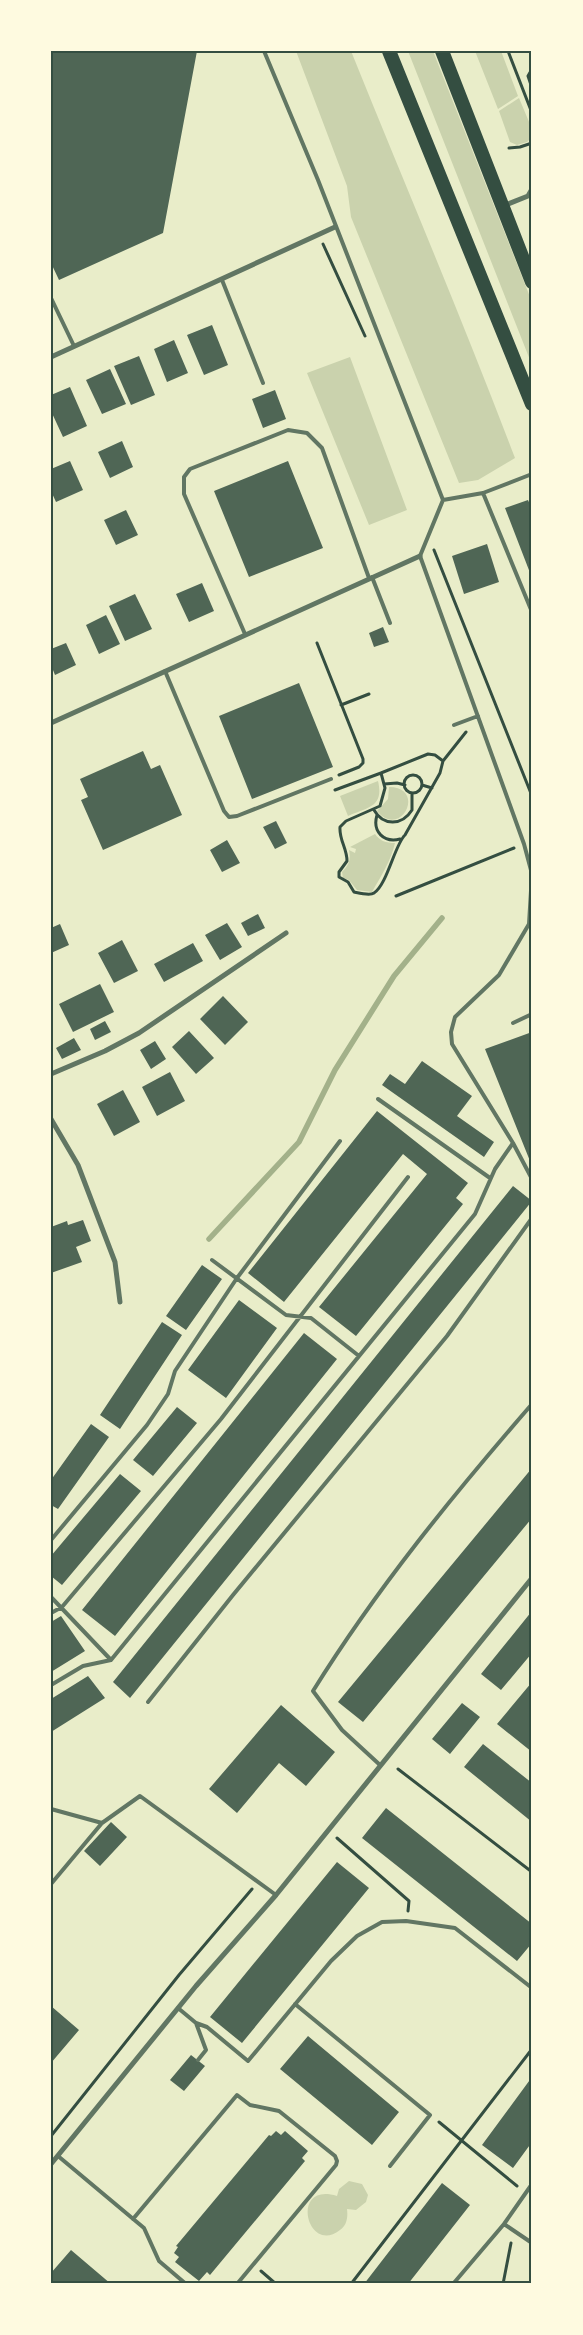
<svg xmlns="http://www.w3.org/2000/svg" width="583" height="2335" viewBox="0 0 583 2335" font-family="'Source Sans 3',sans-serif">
  <rect width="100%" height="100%" fill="#e9edc9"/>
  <path fill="#cad2ad" d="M296 51H351C406 187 463 321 515 458L478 480 459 483 351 217 347 186Z
    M408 51H433L532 302V365Z
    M475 51H501L518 96 498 109Z
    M519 98 532 129V137L527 142 517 145 510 142 499 111Z
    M350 357 407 510 369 525 307 373Z
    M378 781C384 807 369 807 348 816L340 796Z
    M389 787C427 787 401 840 377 811L388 799Z
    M375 834C380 841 386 843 395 843 391 861 381 876 372 892L357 890 349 880 343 878 342 872C349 865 351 860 349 850L355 853 356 849 350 847Z
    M349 2181 362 2184 368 2195 366 2202 356 2210 347 2209C348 2217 347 2225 340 2230 307 2256 289 2181 337 2196L339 2189Z"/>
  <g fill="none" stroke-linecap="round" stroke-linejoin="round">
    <path stroke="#a3b18a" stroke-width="5.5" d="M209 1239 299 1142 335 1070 394 976 442 918"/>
  </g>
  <path fill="#4f6655" d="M51 51H197L163 233 59 280 51 263Z
    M212 325 228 365 204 375 187 335Z
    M174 340 188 373 167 382 154 349Z
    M139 356 155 395 131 405 114 366Z
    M110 369 126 404 102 414 86 380Z
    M70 387 87 426 63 437 51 411V395Z
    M275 390 286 419 263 428 252 399Z
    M122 441 133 467 110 478 98 452Z
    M70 461 83 490 56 502 51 491V469Z
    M288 461 323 548 249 577 214 491Z
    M528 500 532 509V578L505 508Z
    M126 510 138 535 116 545 104 520Z
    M487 544 499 582 464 594 452 556Z
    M202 583 214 611 189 622 176 594Z
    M135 594 152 629 125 641 109 606Z
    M106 615 120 644 99 654 86 625Z
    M383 627 389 642 374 647 369 633Z
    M66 643 76 665 55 675 51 665V649Z
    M299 683 333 767 252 799 219 716Z
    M143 751 151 769 160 765 182 815 103 850 81 800 88 797 80 779Z
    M276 821 287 843 275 849 263 827Z
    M227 840 240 863 222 872 210 850Z
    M258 914 265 928 248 936 241 923Z
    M227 923 242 947 220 960 205 935Z
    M60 924 69 945 51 953V928Z
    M122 940 138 971 114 983 98 953Z
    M193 943 203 961 164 982 154 964Z
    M100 984 114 1012 73 1032 59 1004Z
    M223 996 248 1022 225 1045 200 1019Z
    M105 1021 111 1032 95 1040 90 1029Z
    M189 1031 214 1058 196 1074 172 1047Z
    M532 1032V1166L485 1049Z
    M74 1038 81 1050 62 1059 56 1048Z
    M155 1041 166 1059 151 1069 140 1050Z
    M422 1061 472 1096 457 1116 494 1142 484 1157 382 1085 390 1074 405 1084Z
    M170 1072 185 1101 157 1116 142 1087Z
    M123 1090 140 1122 114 1136 97 1104Z
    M377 1111 468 1183 456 1198 463 1204 356 1336 319 1307 427 1174 403 1154 284 1302 248 1273Z
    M513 1186 532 1201 130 1698 113 1682Z
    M83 1220 91 1241 76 1247 82 1262 51 1273V1227L67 1221 68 1225Z
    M202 1265 222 1279 186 1330 166 1316Z
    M239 1300 277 1328 226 1398 188 1370Z
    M162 1322 182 1335 120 1429 100 1415Z
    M304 1333 337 1359 115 1636 82 1610Z
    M177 1407 197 1423 153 1476 133 1460Z
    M91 1424 109 1437 58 1509 51 1505V1480Z
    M532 1468V1518L363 1722 338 1702Z
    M120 1474 141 1491 62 1585 51 1576V1556Z
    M532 1611V1653L501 1690 481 1674Z
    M61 1616 85 1651 51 1672V1622Z
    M88 1676 105 1698 51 1732V1699Z
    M532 1682V1752L497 1724Z
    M462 1703 480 1717 450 1754 432 1739Z
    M281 1705 335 1752 306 1786 279 1763 237 1813 209 1789Z
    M483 1744 532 1783V1822L464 1767Z
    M386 1808 532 1924V1943L517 1961 362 1838Z
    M111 1822 127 1837 100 1866 84 1851Z
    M337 1862 369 1888 242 2043 210 2017Z
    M51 2006 79 2030 51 2063Z
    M308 2036 399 2112 372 2145 280 2069Z
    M191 2055 205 2066 184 2091 170 2080Z
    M532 2077V2142L513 2168 482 2145Z
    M276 2131 281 2135 285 2131 308 2151 302 2158 305 2161 210 2275 207 2272 199 2281 175 2262 179 2257 174 2253 178 2247 176 2246 269 2135 271 2136Z
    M442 2183 470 2205 408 2284H364Z
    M71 2250 111 2284H51V2273Z"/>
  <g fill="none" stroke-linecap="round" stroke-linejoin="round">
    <path stroke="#344e41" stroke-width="3" d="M508 51 532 113
      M532 69 528 76 532 88
      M509 148 520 147 532 143
      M323 244 365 336
      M434 550 532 796
      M317 643 363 759V763L359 767 339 775
      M341 705 369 694
      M443 761 435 755 428 754 381 773 385 788 380 806 346 821 340 827C339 840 347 848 347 861L339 872V877L348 882 354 892C359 893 370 896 374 893 387 885 395 844 405 835L440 773 443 761 466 732
      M404 784a9 9 0 1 1 18 0a9 9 0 1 1-18 0Z
      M384 784 397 783 405 785
      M422 785 432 788
      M335 790 381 773
      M374 810C383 826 402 826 412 810V793
      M377 815C372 832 384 843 400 839
      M396 896 514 848
      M398 1769 532 1872
      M337 1838 409 1901 408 1911
      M439 2122 517 2186
      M51 2136 179 1975 252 1889
      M261 2271 276 2284
      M351 2284 532 2049
      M503 2284 511 2243"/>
    <path stroke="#617663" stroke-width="4" d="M222 280 263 383
      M51 298 74 346
      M483 493 532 612
      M443 500 483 493 532 474
      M372 577 390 623
      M245 634 184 494V477L190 469 288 430 307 433 322 448 369 578
      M165 671 224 811 229 817 237 816 331 779
      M454 725 478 716
      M513 1023 532 1014
      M378 1099 490 1178
      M513 1143 532 1179
      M212 1260 286 1315 311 1318 359 1356
      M51 1540 147 1425 168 1394 175 1371 237 1278 340 1141
      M51 1597 111 1660 83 1666 51 1685
      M51 1613 62 1607 221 1419 408 1177
      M111 1660 475 1214 495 1169 513 1143 452 1044 451 1032 455 1017 499 975 529 924 532 874 524 844 420 556 443 500 318 180 264 51
      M148 1702 233 1595 447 1336 532 1218
      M380 1765 342 1730 313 1691C377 1588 453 1495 532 1404
      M51 1809 102 1823
      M51 1884 102 1823 140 1796 276 1895
      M295 2004 430 2115 390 2166
      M178 2008 196 2023 207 2027 248 2061 331 1961 357 1936 382 1922 406 1921 455 1928 532 1988
      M196 2023 206 2050 198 2060
      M58 2156 144 2228 159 2261 186 2284
      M133 2219 237 2095 250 2105 279 2111 335 2156 337 2161 336 2165 237 2284
      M504 2224 532 2243
      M453 2284 504 2224 532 2184"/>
    <path stroke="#617663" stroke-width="5" d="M503 206 528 196 532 189
      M51 357 335 227
      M51 723 420 556
      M51 1074 105 1051 139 1033 286 933
      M51 1119 78 1165 115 1262 120 1302
      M51 2164 196 1986 276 1895 532 1578"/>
    <path stroke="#344e41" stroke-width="14" d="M389 51 532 404
      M442 51 532 282"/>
  </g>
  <rect width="583" height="2335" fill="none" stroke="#fefae0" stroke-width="105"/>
  <rect x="52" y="52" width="478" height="2230" fill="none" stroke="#344e41" stroke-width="2"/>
</svg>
